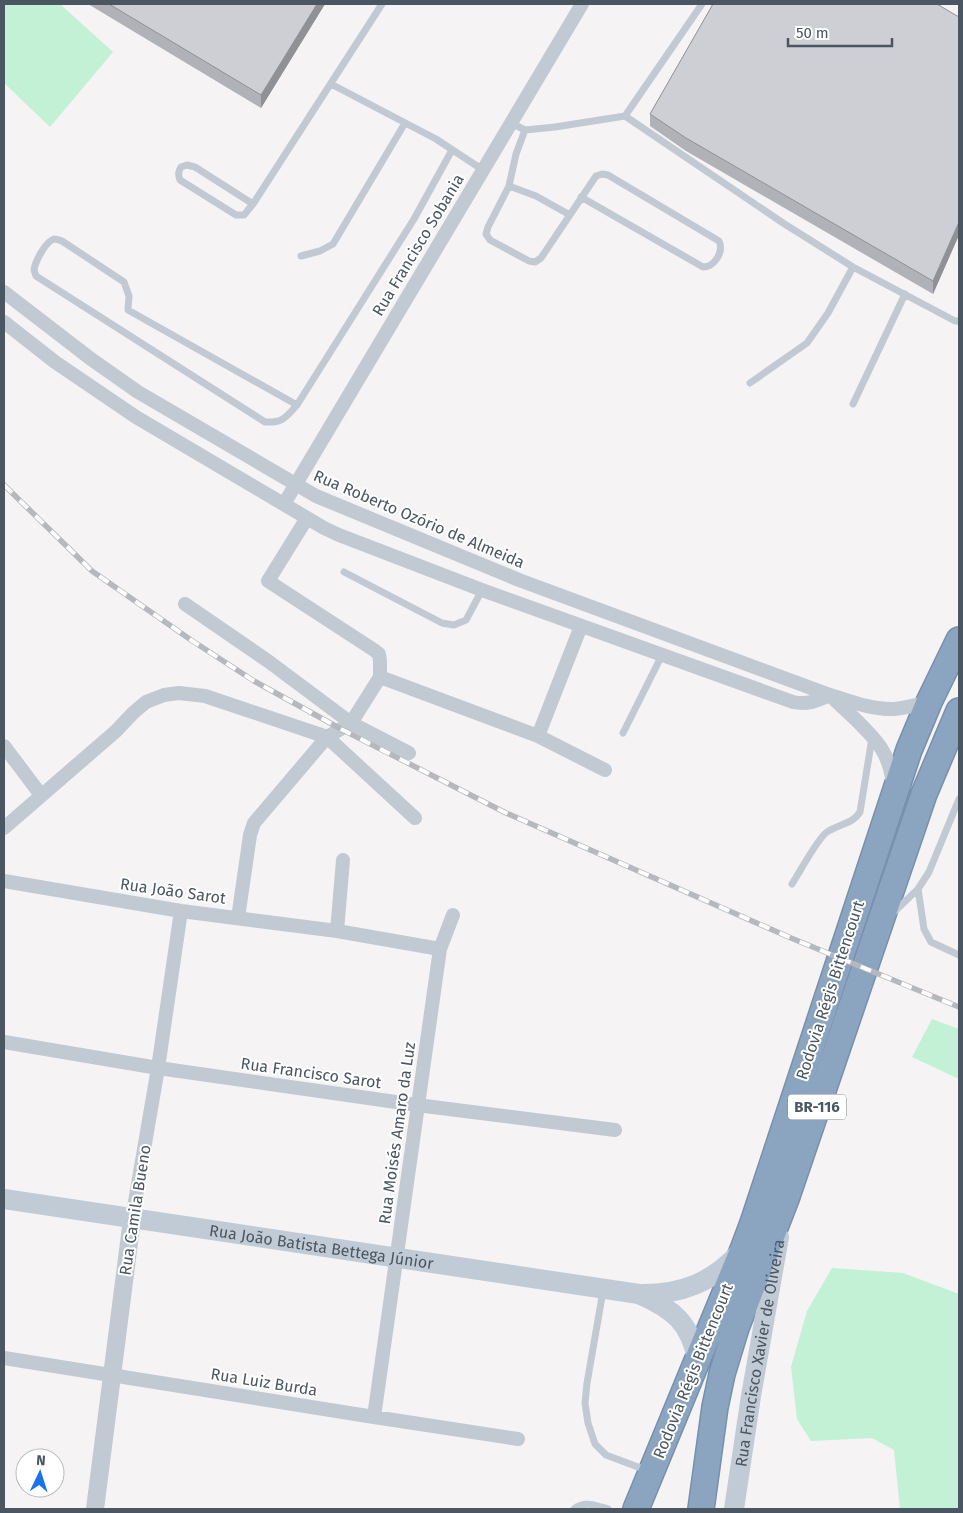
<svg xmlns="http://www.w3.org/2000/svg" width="963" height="1513" viewBox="0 0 963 1513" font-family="'Fira Sans',sans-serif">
  <rect width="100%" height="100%" fill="#f5f3f3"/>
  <path fill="#c3f1d5" d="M4 4H60L113 52 50 127 4 83Z
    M932 1019 959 1029V1079L912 1057Z
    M832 1268 903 1273 959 1294V1509H900L894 1450 872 1438 811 1441 797 1419 791 1367 807 1311Z"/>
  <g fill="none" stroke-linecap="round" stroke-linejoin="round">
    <defs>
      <path id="motorway" d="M636 1509 744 1247 753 1223 909 750 929 702 959 640
        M701 1509 715 1407 722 1374 736 1328 786 1199 924 794 959 711"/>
    </defs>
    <use href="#motorway" stroke="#7690ad" stroke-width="28"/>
    <path stroke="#c1cad2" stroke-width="7" d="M331 84 436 139 483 170
      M625 116 702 4
      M511 123 525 130 555 127 625 116 783 223 853 267 955 321H959
      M525 130 516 154 509 186 488 227 486 234 490 240 529 261 535 262 541 258 596 176 602 174 608 175 719 241C724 251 715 267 703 267L581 197
      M509 186 536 196 570 215
      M253 204 195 167 187 165 181 167C178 172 178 174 180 180L236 215H244L253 204 382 4
      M301 256 320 251 333 244 405 123
      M750 383 807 343 828 313 853 267
      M853 404 905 294
      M297 405 128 310 129 296 124 282 62 241C59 240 57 239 54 239 45 242 35 262 34 270L36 276 265 422C283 423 285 418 297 405L414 219 452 150
      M344 572 442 623 454 625 466 620 482 590
      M623 733 662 655
      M792 884C800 872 817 839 827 832 838 824 853 824 860 812L872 738
      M918 889 924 929 931 942 959 955
      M894 912 918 889 929 872 959 799
      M603 1291 587 1383 585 1403 588 1423 595 1444 606 1455 646 1470
      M574 1509C585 1500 596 1506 608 1509"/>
    <path stroke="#c1cad2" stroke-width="14" d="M4 292 91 359 138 392 316 496 519 580 830 695C850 701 872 710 894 709 906 708 917 705 929 702
      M4 322 55 362 136 417 324 528 339 535 482 590 793 702C807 705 817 701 830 695
      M284 504 582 4
      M185 604 268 661 351 723 409 753
      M380 677 538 736 605 770
      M832 697C848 713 869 730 881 748 889 760 891 773 894 786
      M538 736 581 626
      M4 746 41 795
      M4 828 116 731 133 713 146 702 164 695 179 693 205 696 327 737 415 818
      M4 881 181 911 337 931 440 949
      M238 918 250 835 254 823 327 737 351 723 380 677V661L379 654 374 650 268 581 307 518
      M337 931 343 860
      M4 1042 158 1068 417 1105 615 1130
      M132 1219 158 1068 181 911
      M4 1358 374 1417 518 1439
      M374 1417 440 949 453 915"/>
    <path stroke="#c1cad2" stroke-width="18" d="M95 1509 132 1219"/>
    <g stroke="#c1cbd6" stroke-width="20">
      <path id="s1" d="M4 1199 639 1294C680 1295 712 1283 740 1252"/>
      <path d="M641 1295C673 1309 690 1323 697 1359"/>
      <path id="s2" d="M734 1509 751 1396 779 1237"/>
    </g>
    <use href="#motorway" stroke="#8ba5c1" stroke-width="25"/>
    <defs>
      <path id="rail" d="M4 485 92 571 191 640 254 681 341 729 504 812 791 938 959 1007"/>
    </defs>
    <use href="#rail" stroke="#b5b8bd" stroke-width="5.5"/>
    <use href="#rail" stroke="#fff" stroke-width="4" stroke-dasharray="11" stroke-linecap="butt"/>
  </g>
  <path fill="#b0b2b7" d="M88 4H325L261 108Z
    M959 17V235L933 294 686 151 650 126V114Z"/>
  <path fill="#909195" d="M317 4H325L261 108V95Z
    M959 222V235L933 294V281Z"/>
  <path fill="#cdcfd5" stroke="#909195" d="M109 4H317L261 95Z
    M713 4H937L959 17V222L933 281 686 138 650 114Z"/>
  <g text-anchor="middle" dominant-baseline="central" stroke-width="4" stroke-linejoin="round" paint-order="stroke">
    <rect fill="#fff" stroke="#808990" stroke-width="1" x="788" y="1094.5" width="58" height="25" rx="4"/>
    <g font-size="15" font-weight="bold" fill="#4a5661">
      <text x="817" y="1107">BR-116</text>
    </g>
    <g font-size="16" fill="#4a5661" stroke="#fff">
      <text transform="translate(418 245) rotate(-59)">Rua Francisco Sobania</text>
      <text transform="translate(419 519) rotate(23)">Rua Roberto Ozório de Almeida</text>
      <text transform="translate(173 891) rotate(8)">Rua João Sarot</text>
      <text transform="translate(830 990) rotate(-72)">Rodovia Régis Bittencourt</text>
      <text transform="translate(311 1073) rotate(8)">Rua Francisco Sarot</text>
      <text transform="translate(397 1133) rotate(-82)">Rua Moisés Amaro da Luz</text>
      <text transform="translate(135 1210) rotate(-81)">Rua Camila Bueno</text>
      <text stroke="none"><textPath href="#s1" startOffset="321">Rua João Batista Bettega Júnior</textPath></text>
      <text stroke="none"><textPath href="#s2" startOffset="158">Rua Francisco Xavier de Oliveira</textPath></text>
      <text transform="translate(693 1371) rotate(-68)">Rodovia Régis Bittencourt</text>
      <text transform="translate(264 1382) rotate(9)">Rua Luiz Burda</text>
    </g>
  </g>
  <rect width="963" height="1513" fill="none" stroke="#4a5661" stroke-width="10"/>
  <g transform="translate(40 1473) rotate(4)"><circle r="24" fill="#ffffff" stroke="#b7bbc0"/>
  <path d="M0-4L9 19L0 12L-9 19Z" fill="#1a73e8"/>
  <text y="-8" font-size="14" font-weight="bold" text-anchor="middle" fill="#4a5661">N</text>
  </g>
  <path d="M788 38v8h104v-8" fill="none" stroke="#4a5661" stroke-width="2.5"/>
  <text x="796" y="38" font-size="15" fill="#4a5661" stroke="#ffffff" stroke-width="4" paint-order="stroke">50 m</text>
</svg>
